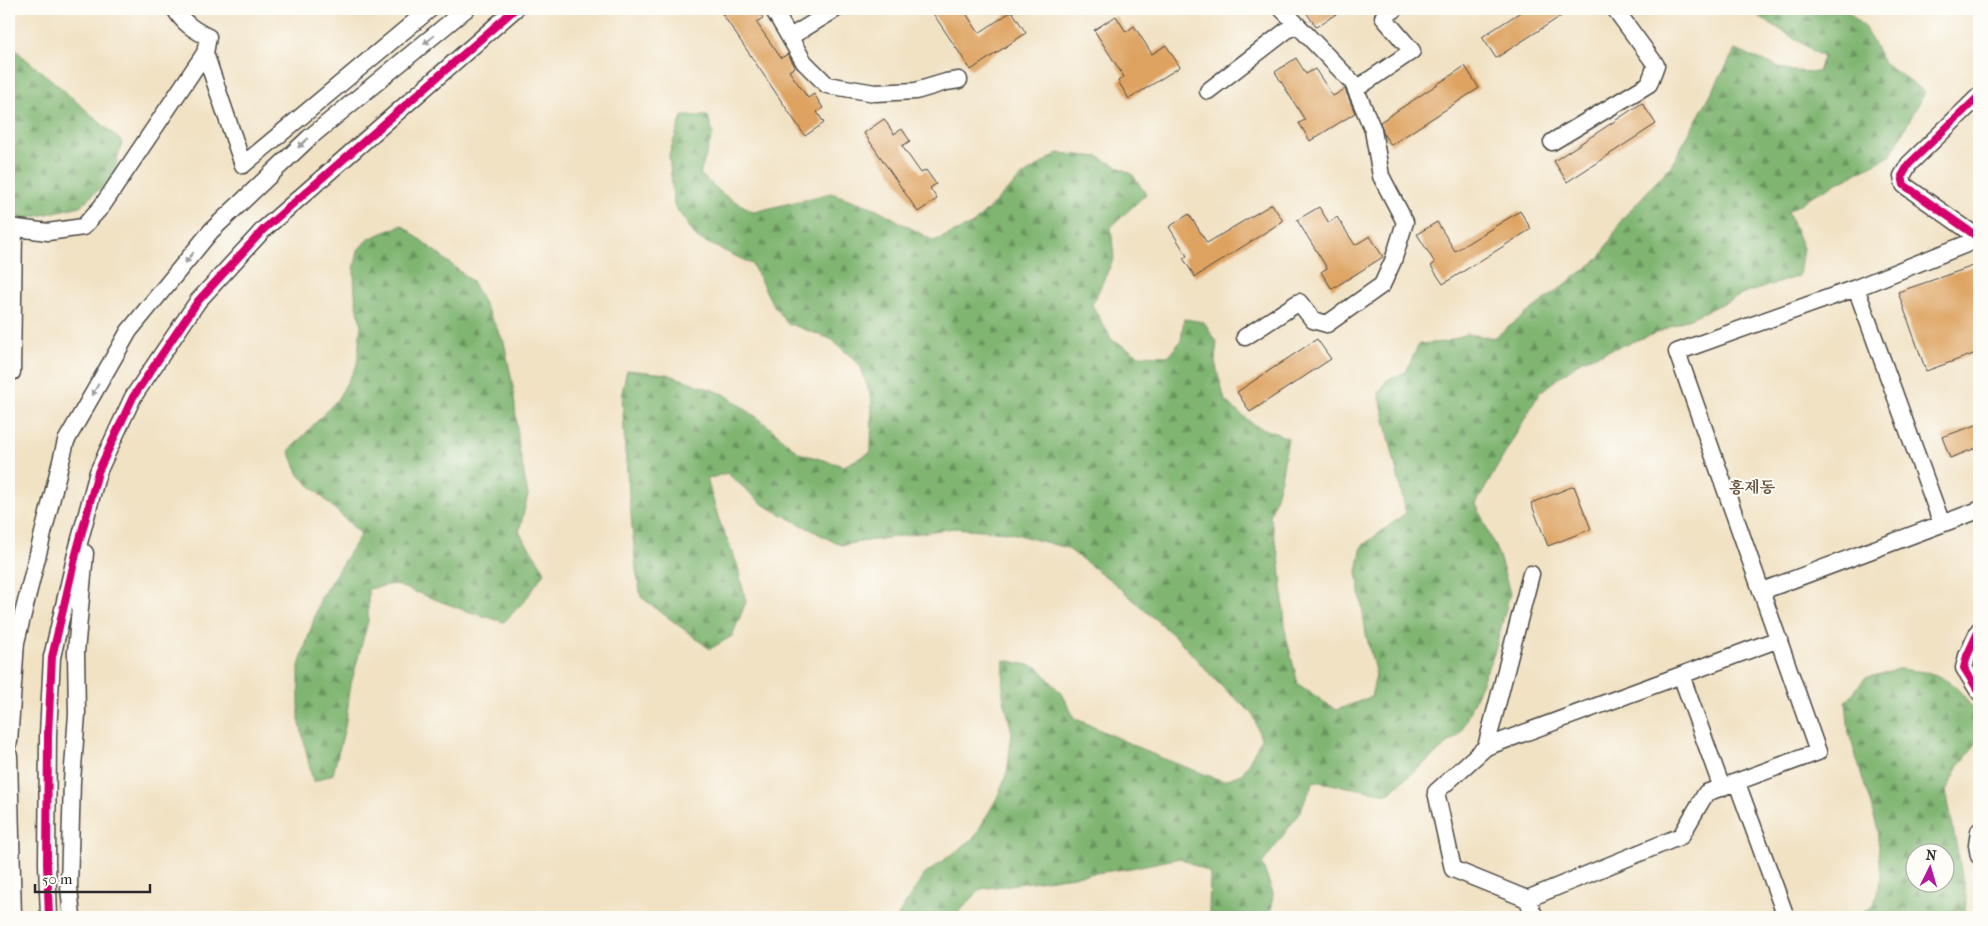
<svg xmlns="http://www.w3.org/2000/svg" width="1988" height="926" viewBox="0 0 1988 926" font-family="'IM FELL French Canon','Noto Serif KR',serif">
  <defs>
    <pattern id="forest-firs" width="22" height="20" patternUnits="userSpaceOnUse" patternTransform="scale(1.25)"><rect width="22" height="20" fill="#7fb571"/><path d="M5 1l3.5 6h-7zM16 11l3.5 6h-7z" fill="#68935d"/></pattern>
  </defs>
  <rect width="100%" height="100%" fill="#fdfcf7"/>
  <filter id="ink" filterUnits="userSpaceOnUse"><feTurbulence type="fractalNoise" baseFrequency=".02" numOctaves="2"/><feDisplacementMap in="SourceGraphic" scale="10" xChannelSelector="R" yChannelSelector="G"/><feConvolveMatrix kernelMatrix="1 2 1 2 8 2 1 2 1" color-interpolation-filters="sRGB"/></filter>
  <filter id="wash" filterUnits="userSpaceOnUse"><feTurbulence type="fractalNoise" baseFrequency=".0096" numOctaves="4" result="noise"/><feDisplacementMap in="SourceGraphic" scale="20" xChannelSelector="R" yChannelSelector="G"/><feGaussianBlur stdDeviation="1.12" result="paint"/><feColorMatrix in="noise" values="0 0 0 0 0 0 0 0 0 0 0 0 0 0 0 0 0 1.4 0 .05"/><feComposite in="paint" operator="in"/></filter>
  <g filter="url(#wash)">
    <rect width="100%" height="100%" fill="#f1e2c4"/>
    <path fill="url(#forest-firs)" stroke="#55704e" fill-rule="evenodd" d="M1748 9H1846L1865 28 1884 63 1925 92 1890 156 1810 197 1788 212 1803 248 1799 276 1746 293 1659 332 1582 360 1540 392 1476 504 1499 556 1510 593 1495 651 1460 734 1387 794 1314 781 1298 815 1262 864 1273 893 1271 917H1209L1210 873 1180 858 1131 868 981 889 954 917H897L924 875 974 838 997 798 1007 773 1012 733 1003 695 1004 660 1038 667 1064 697 1074 718 1159 757 1223 781 1243 773 1261 739 1253 714 1219 684 1179 640 1113 582 1067 548 1008 532 954 528 840 545 764 505 727 473 707 479 719 520 737 564 746 602 732 636 710 649 641 597 636 569 625 450 622 392 627 370 667 374 724 394 762 421 799 453 844 466 871 452 872 400 860 365 831 339 787 323 772 303 752 264 697 238 674 205 669 155 682 116H708L713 133 700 174 724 195 754 212 831 193 875 208 934 241 973 224 1021 177 1058 153 1099 157 1132 174 1146 194 1111 227 1114 258 1092 305 1112 340 1139 355 1168 356 1181 341 1184 319 1204 322 1217 342 1215 362 1225 401 1254 425 1288 438 1281 479 1270 516 1280 564 1286 636 1298 684 1336 710 1371 697 1376 675 1366 634 1357 571 1362 546 1406 513 1379 393 1387 380 1406 372 1419 344 1446 342 1466 334 1494 338 1600 258 1623 218 1671 166 1735 50 1791 71 1818 72 1823 57Z
      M9 42 21 55 60 87 122 142 113 177 80 206 9 223Z
      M402 225 472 281 504 342 513 386 519 448 528 495 519 532 545 571 526 599 504 622 469 612 394 584 368 589V621L351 684 345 727 333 774 313 782 299 719V666L321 597 361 534 299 475 289 451 337 400 357 365 361 324 355 295 354 270 358 250 368 239Z
      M1901 669C1911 671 1926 671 1936 675 1963 687 1979 711 1979 740L1959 766 1946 791 1966 897 1965 917H1857L1874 905 1881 878 1877 826 1849 733 1846 702 1865 678ZM1916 854H1946V884H1916Z"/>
    <g id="blocks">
      <path fill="#dea360" d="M719 9H756L763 18 756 22 781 58 788 54 795 67 789 71 808 98 814 94 823 108 817 112 824 123 805 136Z
        M930 9H963L979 33 1012 11 1026 33 971 70Z
        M1304 9H1344L1316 27Z
        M1525 9H1572L1496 58 1482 37Z
        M1116 16 1126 32 1134 26 1152 54 1166 45 1180 67 1129 99 1118 81 1124 77 1094 30Z
        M1296 58 1306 74 1315 69 1333 96 1345 89 1355 113 1310 141 1299 123 1305 120 1275 72Z
        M1465 66 1479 88 1391 145 1384 135 1380 122Z
        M1642 103 1656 124 1567 182 1554 161Z
        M884 119 894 134 902 129 910 141 902 146 921 173 926 170 936 184 930 188 937 199 918 212 864 133Z
        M1272 204 1283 221 1195 277 1183 258 1187 256 1169 227 1189 214 1207 243Z
        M1319 207 1329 223 1337 217 1355 245 1370 236 1383 257 1332 289 1321 272 1327 268 1297 220Z
        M1520 211 1531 229 1443 284 1431 266 1435 263 1417 234 1437 222 1455 251Z
        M1979 264V352L1926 371 1898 292Z
        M1317 339 1331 359 1250 412 1237 392Z
        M1979 424V447L1950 458 1942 437Z
        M1574 486 1591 529 1548 546 1531 503Z"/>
    </g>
  </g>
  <g filter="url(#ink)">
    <use href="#blocks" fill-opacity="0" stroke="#494642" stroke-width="1"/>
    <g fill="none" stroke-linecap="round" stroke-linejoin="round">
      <defs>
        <path id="minor" d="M773 9 804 62 827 85 875 93 916 91 946 82 959 80
          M790 37 836 9
          M205 53 243 165 430 9
          M1356 89 1412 51 1383 17 1394 10
          M1208 91 1295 24
          M1979 96 1909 164 1902 176 1904 185 1979 238
          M1552 142 1649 84 1656 65 1615 9
          M9 227 48 232 83 227 102 206 205 53 208 37C194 30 183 23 175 9
          M1856 288 1942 524
          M1245 337 1299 302 1313 320 1327 324 1382 285 1393 261 1405 222 1381 176 1373 130 1353 83 1282 9
          M9 373 12 372 14 228
          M1531 574 1486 747 1436 792 1453 869 1527 899 1535 917
          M1762 591 1979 510
          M1979 630 1967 656 1964 668 1979 692
          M1681 675 1722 788
          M9 742 16 642 66 441 129 331 211 231 309 138 466 9
          M1486 747 1779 639
          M9 756 13 917
          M1737 783 1786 917
          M1979 831 1977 845 1979 856
          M1527 899 1681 836 1706 793 1818 752 1677 352 1856 288 1979 239
          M49 917 47 863 48 734 52 657 76 554 98 472 133 397 198 301 264 229 515 9
          M72 917 69 887 72 781 77 714 76 652 85 553"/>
      </defs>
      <use href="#minor" stroke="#494642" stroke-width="19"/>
      <use href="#minor" stroke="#fff" stroke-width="16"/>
      <defs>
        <path id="cycleway" d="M1979 96 1909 164 1902 176 1904 185 1979 238
          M1979 630 1967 656 1964 668 1979 692
          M49 917 47 863 48 734 52 657 76 554 98 472 133 397 198 301 264 229 515 9"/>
      </defs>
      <use href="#cycleway" stroke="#fdfcf7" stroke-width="11"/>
      <use href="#cycleway" stroke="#d6006c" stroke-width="8"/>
    </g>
    <defs><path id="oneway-solid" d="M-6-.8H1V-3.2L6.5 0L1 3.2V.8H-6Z" transform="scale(1.25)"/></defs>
    <g fill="#a0a0a0">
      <use href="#oneway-solid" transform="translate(429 40) rotate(141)"/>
      <use href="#oneway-solid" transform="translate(303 143) rotate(137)"/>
      <use href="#oneway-solid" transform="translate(189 258) rotate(129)"/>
      <use href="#oneway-solid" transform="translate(95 390) rotate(120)"/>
    </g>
  </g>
  <g text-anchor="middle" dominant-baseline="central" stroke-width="4" stroke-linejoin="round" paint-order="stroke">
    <g font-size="16" font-weight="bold" fill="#6a553e" stroke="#fdfcf7">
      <text x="1752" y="487">홍제동</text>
    </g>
  </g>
  <rect width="1988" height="926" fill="none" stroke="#fdfcf7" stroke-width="30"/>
  <g transform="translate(1930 868) rotate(5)"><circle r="24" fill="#fdfcf7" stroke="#a9a8a5"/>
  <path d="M0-4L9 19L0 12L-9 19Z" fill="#b5179e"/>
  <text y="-8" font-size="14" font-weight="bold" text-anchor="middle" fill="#2b2b2b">N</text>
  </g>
  <path d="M35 884v8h115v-8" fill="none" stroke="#2b2b2b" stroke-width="2.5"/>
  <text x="42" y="884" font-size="15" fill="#2b2b2b" stroke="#fdfcf7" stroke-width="4" paint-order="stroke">50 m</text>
</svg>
